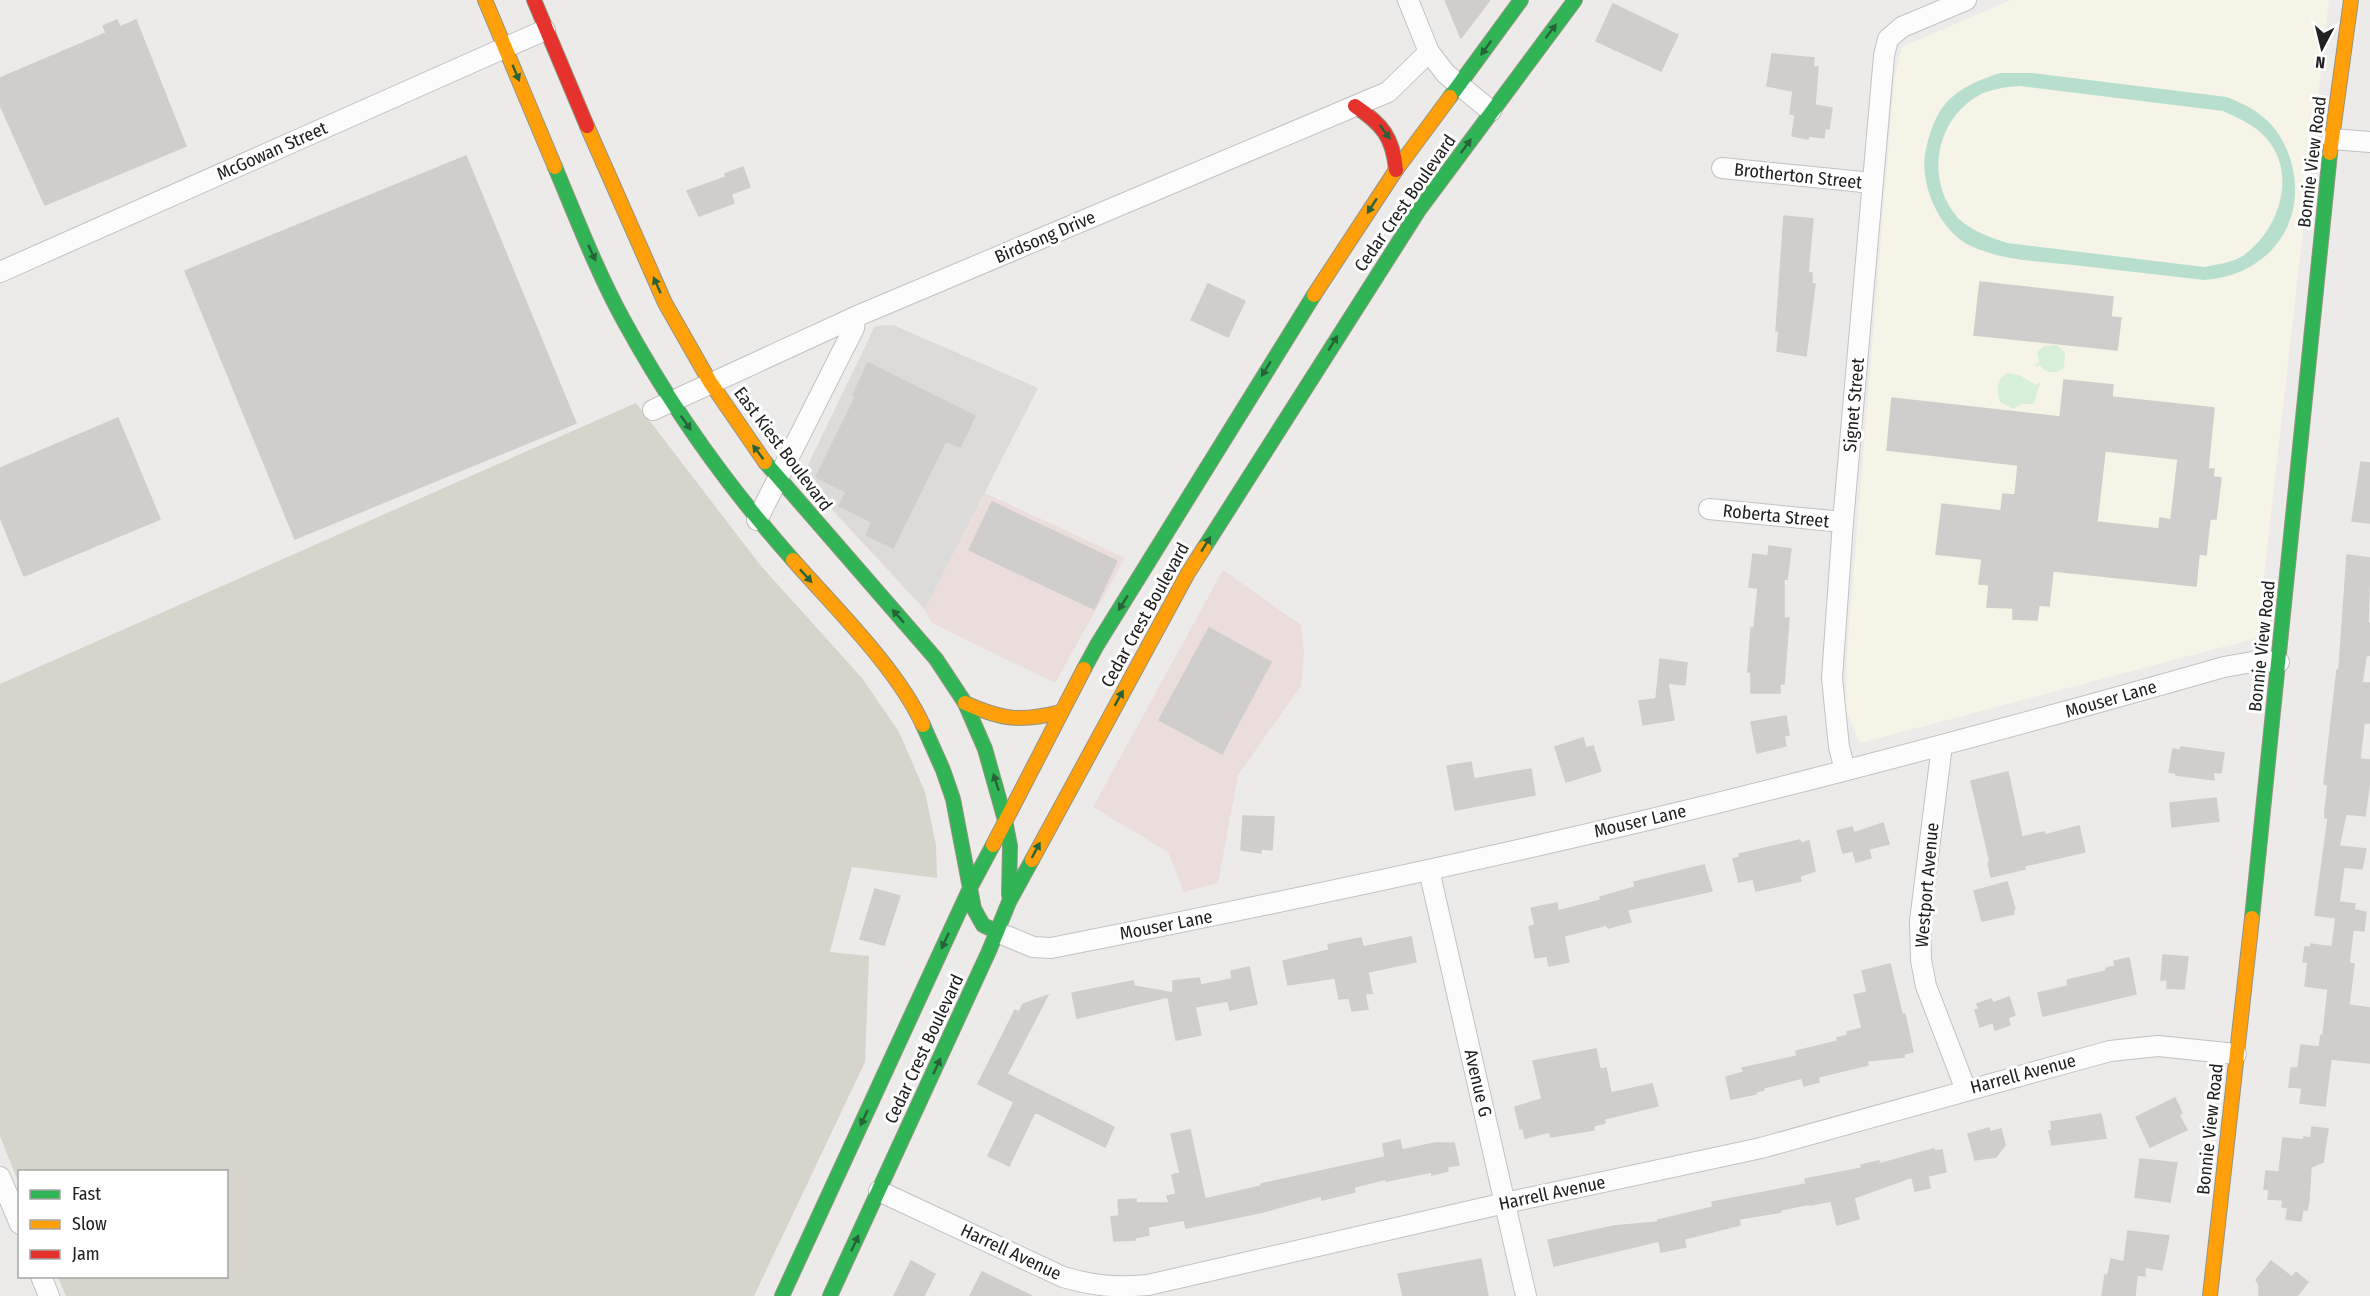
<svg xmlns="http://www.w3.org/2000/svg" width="2370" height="1296" viewBox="0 0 2370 1296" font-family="'Fira Sans Condensed',sans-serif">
  <rect width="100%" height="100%" fill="#edebe9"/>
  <path fill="#dcdbda" d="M893 325 1038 388 925 610 802 477 875 326Z"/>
  <path fill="#eadddc" d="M985 493 1125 558 1055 683 932 623 925 610Z
    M1223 570 1301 625 1304 652 1301 686 1238 775 1218 883 1184 892 1168 852 1093 807Z"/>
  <path fill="#f5f4e6" d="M2011 0H2329L2257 638 1860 743 1846 711 1847 652 1894 80 1902 47Z"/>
  <path fill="#d6d4cb" d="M636 403 761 566 862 678 899 732 925 792 936 845 937 878 852 867 830 952 869 956 865 1062 754 1296H66L58 1277 226 1276V1172H20L19 1184 0 1136V684Z"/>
  <path fill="#d9f0d8" d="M2057 345 2065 353 2064 368C2058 374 2044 374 2040 365L2036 367 2035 364 2039 362 2037 352 2044 346Z
    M2007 373 2019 375 2036 385 2039 382 2041 384C2035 389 2038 398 2033 404H2022L2013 409 2000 402C1996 391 1996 380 2007 373Z"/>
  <path fill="#b8dfce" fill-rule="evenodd" d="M2000 73H2031L2227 97C2239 102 2253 108 2263 117 2276 127 2285 143 2290 158 2310 221 2269 276 2204 280 2161 275 2117 270 2073 265 2038 261 2003 261 1971 246 1939 231 1918 182 1926 149 1937 101 1955 88 2000 73ZM2020 86 2223 111C2238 118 2255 125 2266 138 2298 173 2279 230 2244 255 2233 263 2217 264 2204 267L2007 243C1990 237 1971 231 1958 218 1926 182 1934 123 1976 97 1989 89 2005 87 2020 86Z"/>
  <path fill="#d0cecc" stroke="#d0cdca" stroke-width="1.5" fill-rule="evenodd" d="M1445 0H1490L1461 38Z
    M1613 4 1678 35 1661 71 1596 41Z
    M117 20 120 27 136 20 186 146 45 205 0 105V78L106 33 103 26Z
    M1772 54 1814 58 1813 67H1818L1815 105 1832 108 1829 129 1825 128 1824 138 1808 136V139L1792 136 1795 115 1790 114 1793 91 1767 86Z
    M466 156 576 423 295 539 185 271Z
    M743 167 750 187 731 194 734 203 699 216 687 191 726 177 725 174Z
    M1784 216 1813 219 1808 273H1812V284H1815L1806 356 1777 351 1779 331H1776Z
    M1980 282 2113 297 2111 317 2121 318 2117 350 1974 335Z
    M1208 284 1245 301 1228 337 1191 320Z
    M868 363 975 416 960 447 946 441 893 548 866 535 872 522 839 506 846 492 816 477 856 396 853 395Z
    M2064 380 2113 385 2112 397 2214 408 2208 469H2214L2213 477 2221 478 2216 519H2210L2206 555 2199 554 2196 586 2053 571 2049 606 2039 605 2037 620 2013 619V608L1987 607 1989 585 1979 584 1982 559 1936 554 1942 504 2001 511 2003 494 2015 495 2018 465 1887 450 1892 398 2060 417ZM2105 451 2178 459 2171 520 2160 518 2159 529 2097 522Z
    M118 418 160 519 24 576 0 517V468Z
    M2361 462 2370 463V523L2352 521Z
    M992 502 1117 561 1094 609 969 550Z
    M1769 546 1791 549 1787 579 1784 578V618H1789L1784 684H1780V693H1751V672H1748L1751 628H1754L1758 588 1749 587 1753 554 1768 556Z
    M2347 555 2370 558 2368 623H2370V655L2366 656 2362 683H2370V723H2364L2360 759 2370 760V779L2365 816 2346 814 2339 846 2366 849 2362 869 2344 867 2339 902 2355 904 2354 910 2366 912 2364 931 2353 930 2349 963 2354 964 2349 1005 2370 1008V1063L2331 1059 2325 1106 2300 1103 2302 1088 2289 1087 2291 1068H2298L2301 1045 2319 1047 2321 1035 2323 1036 2328 989 2305 986 2308 962H2303L2305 947H2310L2311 944 2332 947 2336 918 2315 915 2328 818H2325V810L2328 785 2324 784 2337 670H2339Z
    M1209 628 1271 662 1222 754 1159 720Z
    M1660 659 1687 663 1685 685 1668 683 1674 720 1643 725 1639 701 1656 699Z
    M1786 716 1789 735 1784 736 1786 746 1757 753 1751 722Z
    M1583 738 1586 748 1593 746 1601 771 1566 782 1555 747Z
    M2181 747 2224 753 2221 773 2213 772 2214 780 2176 775V773L2169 772 2173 749 2180 750Z
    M1471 762 1474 779 1531 769 1535 795 1455 810 1447 766Z
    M2008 772 2022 837 2044 832 2045 835 2079 826 2085 852 2024 866 2025 869 1991 877 1988 863 1990 862 1971 781Z
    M2216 798 2219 821 2172 827 2170 803Z
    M1243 816 1274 817 1272 850 1261 849V853L1241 850Z
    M1883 823 1889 844 1869 849 1871 858 1856 862 1853 851 1843 853 1837 831 1852 827 1854 833Z
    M1800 840 1801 843 1809 841 1815 871 1800 876 1801 881 1756 891 1753 879 1739 882 1733 859 1740 857 1739 854Z
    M1704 865 1712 891 1627 910 1631 922 1608 928 1607 925 1564 936 1569 962 1549 966 1547 956 1535 958 1529 927 1535 925 1531 908 1557 903 1558 911 1601 900 1600 897 1635 887 1634 882Z
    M2007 882 2015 909H2013L2014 914 1982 921 1974 891Z
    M875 889 900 896 884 945 860 939Z
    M1411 937 1416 962 1368 972 1372 993 1365 994 1368 1009 1352 1011 1349 998 1339 999 1335 978 1288 985 1283 961 1329 950 1328 945 1331 944 1361 938 1363 947Z
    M2163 955 2188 957 2184 989 2167 988V980H2161Z
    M2129 958 2136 994 2043 1016 2038 993 2068 986 2067 980 2106 971V968L2115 966 2114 961Z
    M1890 964 1902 1014H1905L1913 1052 1904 1054V1057L1867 1061 1868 1065 1818 1077 1819 1082 1804 1086 1802 1078 1763 1088 1764 1090 1756 1092V1094L1731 1099 1726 1077 1744 1072 1742 1068 1797 1056 1796 1051 1838 1041 1837 1038 1848 1035 1847 1032 1862 1028 1854 995 1867 992 1862 971Z
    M1249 967 1257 1004 1230 1010 1228 1001 1195 1007 1201 1035 1176 1040 1168 997 1077 1018 1072 993 1133 981 1134 986 1173 993V981L1199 978 1201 985 1232 979 1231 971Z
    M1048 995 1007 1074 1114 1127 1105 1147 1035 1112 1009 1166 988 1156 1014 1102 978 1084 1015 1010 1019 1012 1023 1004Z
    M2009 997 2015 1015 2008 1018 2010 1025 1995 1030 1993 1022 1980 1027 1975 1010 1979 1009 1977 1004 1991 999 1993 1003Z
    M1596 1049 1600 1069 1606 1068 1611 1093 1652 1084 1658 1106 1604 1119 1605 1123 1593 1126 1594 1130 1551 1137 1549 1132 1525 1138 1523 1128 1520 1129 1515 1107 1542 1099 1533 1061Z
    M2175 1098 2182 1113 2179 1115 2187 1130 2150 1147 2136 1117Z
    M2101 1114 2106 1138 2052 1145 2049 1131 2052 1130 2051 1122Z
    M2312 1127 2328 1129 2323 1162 2311 1167 2309 1201 2307 1210 2303 1209 2301 1221 2286 1219 2288 1208 2282 1207 2283 1200 2268 1199 2269 1190 2264 1189 2266 1171 2279 1172 2283 1138 2304 1140V1137L2311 1138Z
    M1989 1128 1990 1132 2001 1129 2005 1145 1996 1157 1975 1160 1968 1134Z
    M1190 1130 1205 1199 1261 1186V1184L1385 1157 1383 1144 1400 1140 1402 1150 1435 1143H1454L1459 1165 1447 1167 1448 1171 1432 1175V1172L1386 1181V1179L1354 1187 1355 1192 1322 1200 1321 1196 1263 1212 1186 1228 1184 1220 1148 1227 1149 1235 1135 1238V1240L1114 1241 1111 1217 1119 1216 1118 1200 1136 1199V1203H1169L1167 1196 1176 1194 1172 1175 1180 1173 1171 1134Z
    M1934 1149 1935 1151 1942 1150 1946 1172 1928 1176 1930 1188 1915 1191 1912 1177 1854 1198 1859 1219 1837 1225 1831 1201 1810 1205V1204L1780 1210 1781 1212 1739 1219 1740 1225 1684 1239 1686 1247 1661 1252 1659 1241 1554 1266 1548 1240 1614 1226 1658 1222V1220L1713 1207 1712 1202 1806 1184 1805 1179 1862 1168 1861 1165 1879 1161V1164Z
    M2140 1159 2177 1163 2170 1202 2135 1197Z
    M2128 1231 2169 1236 2162 1270 2145 1267V1276L2137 1275 2135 1296H2102L2105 1275H2108L2111 1259 2124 1262Z
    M1481 1259 1488 1296H1403L1398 1274Z
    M911 1261 935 1274 924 1296H894Z
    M2271 1261 2292 1277 2296 1272 2308 1282 2297 1296H2259V1285L2256 1280Z
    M982 1272 1032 1296H970Z"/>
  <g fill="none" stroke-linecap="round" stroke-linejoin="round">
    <defs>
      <path id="street" d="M1408 0 1429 52 1446 74 1491 111
        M2332 139 2370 142
        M1722 168 1873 183
        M0 272 545 30
        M653 410 855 317 1388 92 1429 52
        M1709 509 1843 522
        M757 520 854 328 855 317
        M1942 745 1920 921 1921 960 1926 986 1966 1090
        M1845 770 1839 747 1832 678 1843 522 1884 56 1888 39 1902 27 1966 0
        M1429 870 1526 1296
        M997 932 1033 947 1051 948C1254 908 1455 866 1656 818 1846 772 2035 721 2224 667L2258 661 2279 662
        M0 1177 20 1224
        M879 1191 1063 1277C1095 1286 1114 1288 1148 1285L1505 1203 1761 1148 2110 1051 2158 1046 2236 1054
        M41 1276 49 1296"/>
      <path id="fast" d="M1450 97 1521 0
        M555 167C576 217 598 274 624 321 671 407 729 488 793 560
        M765 462 936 659 965 703 985 749 1005 820 1010 846 1009 895
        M1204 548 1419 210 1575 0
        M1084 669 1097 645 1314 295
        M923 725 943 770 953 799 974 909 983 925 997 932
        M2252 918C2279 663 2303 408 2330 153
        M782 1296 970 888 993 845
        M830 1296 989 951 1009 902 1032 860"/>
      <path id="slow" d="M485 0 555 167
        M587 126 665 303 710 382 765 462
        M2330 153 2351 0
        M1314 295 1396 170 1450 97
        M793 560C835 608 897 668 923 725
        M965 703C1002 720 1021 722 1061 712
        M993 845 1084 669
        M1032 860 1188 573 1204 548
        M2210 1296 2252 918"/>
      <path id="jam" d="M534 0 587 126
        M1355 106C1382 124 1393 137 1396 170"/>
    </defs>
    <use href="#street" stroke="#c3c2c1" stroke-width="22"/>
    <use href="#fast" stroke="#949582" stroke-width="16"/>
    <use href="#slow" stroke="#949582" stroke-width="16"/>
    <use href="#jam" stroke="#949582" stroke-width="16"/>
    <use href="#street" stroke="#fcfcfc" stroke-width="20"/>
    <use href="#fast" stroke="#30b455" stroke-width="14"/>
    <use href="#slow" stroke="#ff9f0a" stroke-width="14"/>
    <use href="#jam" stroke="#e5322d" stroke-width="14"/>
  </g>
  <defs><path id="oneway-solid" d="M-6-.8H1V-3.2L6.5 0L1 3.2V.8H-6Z" transform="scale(1.5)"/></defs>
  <g fill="#276338">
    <use href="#oneway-solid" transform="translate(1551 31) rotate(-53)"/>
    <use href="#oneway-solid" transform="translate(1486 48) rotate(126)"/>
    <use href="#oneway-solid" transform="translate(516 73) rotate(67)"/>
    <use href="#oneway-solid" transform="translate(1385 132) rotate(54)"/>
    <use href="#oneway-solid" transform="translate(1466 146) rotate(-54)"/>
    <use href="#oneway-solid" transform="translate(1372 206) rotate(123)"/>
    <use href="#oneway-solid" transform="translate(592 253) rotate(65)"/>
    <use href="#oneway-solid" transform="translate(657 285) rotate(-114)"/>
    <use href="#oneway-solid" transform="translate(1333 343) rotate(-58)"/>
    <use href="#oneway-solid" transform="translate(1266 369) rotate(122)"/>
    <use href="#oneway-solid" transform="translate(686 423) rotate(55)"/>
    <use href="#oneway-solid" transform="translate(758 452) rotate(-127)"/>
    <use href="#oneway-solid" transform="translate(1206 544) rotate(-58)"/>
    <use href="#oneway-solid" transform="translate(806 576) rotate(48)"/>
    <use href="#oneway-solid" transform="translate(1123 603) rotate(122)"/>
    <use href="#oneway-solid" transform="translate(898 616) rotate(-131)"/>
    <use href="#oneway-solid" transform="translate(1119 698) rotate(-61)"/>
    <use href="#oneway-solid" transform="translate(996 782) rotate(-108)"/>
    <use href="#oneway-solid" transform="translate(1036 850) rotate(-62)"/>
    <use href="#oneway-solid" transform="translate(945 941) rotate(115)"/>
    <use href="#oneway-solid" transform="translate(937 1066) rotate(-65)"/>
    <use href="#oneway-solid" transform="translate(864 1118) rotate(115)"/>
    <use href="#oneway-solid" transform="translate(855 1243) rotate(-65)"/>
  </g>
  <g text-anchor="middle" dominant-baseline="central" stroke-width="6" stroke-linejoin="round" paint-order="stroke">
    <g font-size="18" fill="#202020" stroke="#fff">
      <text transform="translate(272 151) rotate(-24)">McGowan Street</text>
      <text transform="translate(2312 162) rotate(-83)">Bonnie View Road</text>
      <text transform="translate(1798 176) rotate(6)">Brotherton Street</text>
      <text transform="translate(1405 203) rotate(-55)">Cedar Crest Boulevard</text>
      <text transform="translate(1045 237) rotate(-23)">Birdsong Drive</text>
      <text transform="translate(1854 405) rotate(-85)">Signet Street</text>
      <text transform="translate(783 449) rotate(53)">East Kiest Boulevard</text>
      <text transform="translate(1776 516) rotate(6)">Roberta Street</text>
      <text transform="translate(1145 615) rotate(-61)">Cedar Crest Boulevard</text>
      <text transform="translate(2262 646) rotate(-84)">Bonnie View Road</text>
      <text transform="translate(2111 699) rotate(-16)">Mouser Lane</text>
      <text transform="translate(1640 821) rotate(-13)">Mouser Lane</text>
      <text transform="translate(1927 885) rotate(-85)">Westport Avenue</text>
      <text transform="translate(1166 925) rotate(-11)">Mouser Lane</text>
      <text transform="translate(924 1049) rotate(-65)">Cedar Crest Boulevard</text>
      <text transform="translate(2023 1074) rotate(-15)">Harrell Avenue</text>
      <text transform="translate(1478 1083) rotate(77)">Avenue G</text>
      <text transform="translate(2210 1129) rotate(-84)">Bonnie View Road</text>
      <text transform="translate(1552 1193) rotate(-12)">Harrell Avenue</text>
      <text transform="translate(1011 1252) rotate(25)">Harrell Avenue</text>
    </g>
  </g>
  <rect x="18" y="1170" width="210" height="108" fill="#ffffff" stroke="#a6a6a6" stroke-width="1.5"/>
  <rect x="30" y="1190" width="30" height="9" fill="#30b455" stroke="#a6a6a6" stroke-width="1.5"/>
  <text x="72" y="1200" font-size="18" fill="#202020">Fast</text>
  <rect x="30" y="1220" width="30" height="9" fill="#ff9f0a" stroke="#a6a6a6" stroke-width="1.5"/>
  <text x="72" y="1230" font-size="18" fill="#202020">Slow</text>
  <rect x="30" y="1250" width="30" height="9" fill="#e5322d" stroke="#a6a6a6" stroke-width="1.5"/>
  <text x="72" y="1260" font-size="18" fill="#202020">Jam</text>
  <g transform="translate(2322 48) rotate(187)" stroke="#ffffff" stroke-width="4.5" paint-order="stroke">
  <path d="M0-4.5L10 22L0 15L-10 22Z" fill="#202020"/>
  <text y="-9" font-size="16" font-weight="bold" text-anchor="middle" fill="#202020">N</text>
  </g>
</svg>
